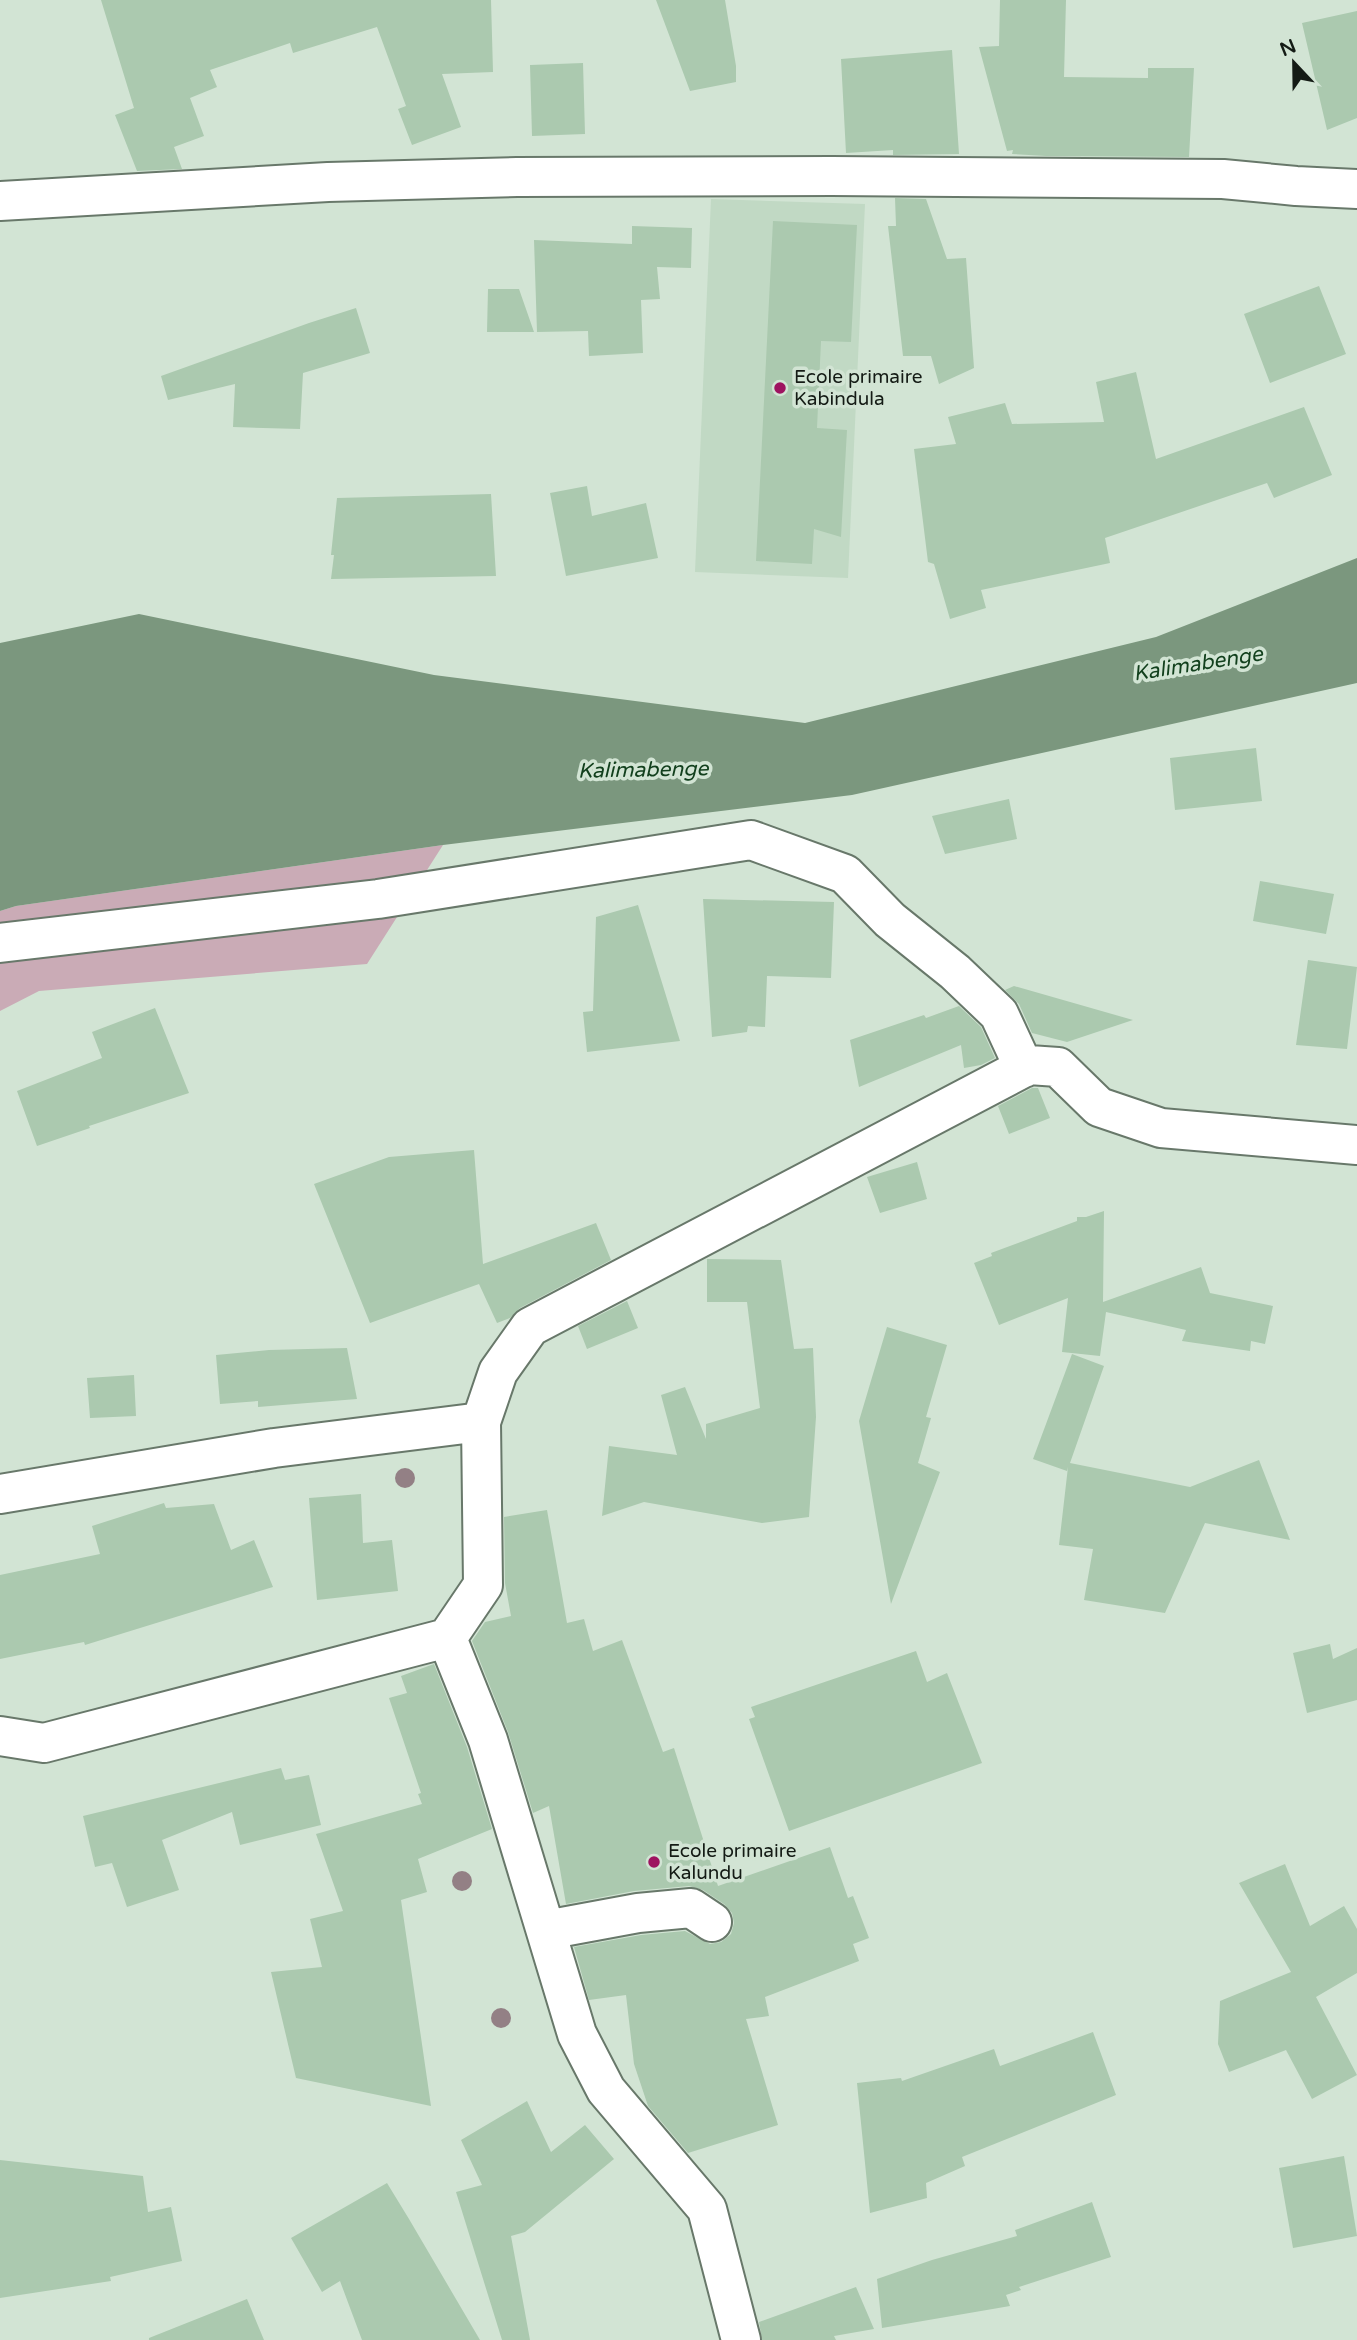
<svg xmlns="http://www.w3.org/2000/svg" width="1357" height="2340" viewBox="0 0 1357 2340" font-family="'Varela Round',sans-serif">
  <rect width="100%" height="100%" fill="#d2e4d4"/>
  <path fill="#c1d9c4" d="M711 199 865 204 848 578 695 572Z"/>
  <path fill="#caabb6" d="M443 845 367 964 39 991 0 1011V911L16 906Z"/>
  <path fill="#7b977e" d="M1357 558V683L852 795 443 845 16 906 0 911V643L139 614 434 675 805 723 1156 637Z"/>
  <path fill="#abc9af" d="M101 0H491L493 72 442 74 461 127 412 145 398 109 406 106 377 27 293 53 290 43 210 70 217 87 190 98 204 136 174 147 182 169 137 171 115 115 134 108Z
    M656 0H725L736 66V82L690 91Z
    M1000 0H1066L1064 77 1148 78V68H1194L1189 157 1046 156 1012 154 1013 150 1007 151 979 47 999 46Z
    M1357 11V118L1327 130 1302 23Z
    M952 50 959 154 893 155V150L846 153 841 59Z
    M583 63 585 134 532 136 530 65Z
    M895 198 926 199 947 259 966 258 974 368 939 384 931 356H903L888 226H896Z
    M773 221 857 225 851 342 821 341 817 428 847 430 841 537 814 529 812 564 756 561Z
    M632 226 692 228 691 268 657 267 660 299 641 300 643 353 589 356 588 331 537 332 534 240 632 244Z
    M1319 286 1346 354 1270 383 1244 314Z
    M488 289H519L534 332H487Z
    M356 308 370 353 303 373 300 429 233 427 235 384 168 400 161 376 309 323Z
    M1136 372 1156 459 1304 407 1332 475 1274 498 1267 483 1105 538 1110 563 981 590 986 608 950 619 934 564 928 562 914 449 956 444 948 417 1005 403 1012 424 1104 422 1096 382Z
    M587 486 592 516 646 503 658 558 566 576 550 493Z
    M491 494 496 576 331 579 334 555H331L337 498Z
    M1256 748 1262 801 1175 810 1170 758Z
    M1009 799 1017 839 945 854 932 816Z
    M1260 881 1334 894 1326 934 1253 921Z
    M703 899 834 902 831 978 767 976 765 1027 748 1026 747 1032 712 1037Z
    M638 905 680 1041 587 1052 583 1012 593 1011 596 917Z
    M1308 960 1357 967 1347 1049 1296 1045Z
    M1014 986 1133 1020 1067 1042 1032 1033 1019 1004 1005 990Z
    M959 1006 981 1027 995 1058 981 1065 964 1068 961 1045 859 1087 850 1040 924 1015 926 1018Z
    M155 1008 189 1093 89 1126 90 1128 37 1146 17 1091 102 1058 92 1032Z
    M1032 1088H1038L1050 1118 1009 1134 998 1106Z
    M474 1150 483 1264 596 1223 611 1260 520 1308 510 1318 497 1323 479 1284 370 1323 314 1184 389 1157Z
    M917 1162 927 1199 880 1213 867 1177Z
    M1104 1211 1103 1302 1201 1267 1210 1293 1273 1306 1265 1344 1251 1341 1250 1351 1182 1341 1186 1330 1106 1312 1100 1356 1062 1352 1068 1298 999 1325 974 1263 992 1256 991 1253 1077 1221V1217H1086Z
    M707 1259 781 1260 794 1349 813 1348 816 1417 809 1517 762 1523 644 1502 602 1516 609 1446 677 1455 661 1395 685 1387 706 1439V1424L760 1408 747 1302H707Z
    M627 1301 638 1328 587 1349 578 1326Z
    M887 1327 947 1345 926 1417 931 1418 918 1463 940 1472 891 1604 859 1421Z
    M347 1348 357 1399 258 1407V1401L220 1404 216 1355 269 1350Z
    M1072 1354 1104 1366 1070 1463 1190 1487 1259 1460 1290 1540 1205 1523 1165 1613 1084 1600 1093 1549 1059 1545 1068 1467 1067 1471 1033 1459Z
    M134 1375 136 1416 90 1418 87 1378Z
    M361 1494 363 1543 392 1540 398 1591 317 1600 309 1498Z
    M164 1503 166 1508 214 1504 231 1550 254 1540 273 1587 85 1645 84 1642 0 1659V1575L100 1554 92 1526Z
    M547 1510 567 1623 584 1619 593 1651 622 1640 663 1752 674 1748 718 1886 830 1847 848 1898 853 1896 869 1938 853 1944 859 1961 765 1997 769 2016 746 2019 778 2125 688 2153 648 2106 634 2064 626 1995 589 2000 574 1947 641 1935 685 1931 710 1944 721 1942 731 1934 734 1923 732 1913 724 1904 703 1890 689 1886 634 1891 566 1904 549 1806 533 1813 508 1732 472 1641 485 1622 511 1616 505 1583 504 1517Z
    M1330 1644 1333 1659 1357 1648V1700L1307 1713 1293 1653Z
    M916 1651 927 1682 947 1673 982 1763 789 1831 749 1719 755 1717 751 1707Z
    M434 1664 467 1747 492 1829 418 1859 427 1892 401 1900 431 2106 296 2078 271 1972 322 1967 310 1919 343 1911 316 1834 422 1804 418 1794 421 1793 389 1698 407 1693 401 1676Z
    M281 1768 285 1780 309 1775 321 1825 240 1845 232 1812 162 1840 179 1890 127 1907 112 1863 95 1867 83 1816Z
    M1285 1864 1310 1926 1344 1906 1357 1929V1973L1316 1997 1357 2075 1312 2099 1286 2050 1229 2072 1218 2044 1220 2001 1291 1972 1239 1883Z
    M1093 2032 1116 2095 962 2157 965 2166 926 2183 927 2198 870 2213 857 2083 901 2078 902 2081 994 2049 1000 2066Z
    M527 2101 551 2152 585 2125 614 2159 525 2232 511 2236 530 2340H502L456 2192 482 2185 461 2140Z
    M1344 2156 1357 2236 1293 2248 1279 2168Z
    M0 2160 143 2176 148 2212 171 2207 182 2261 110 2277 111 2281 0 2298Z
    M387 2183 409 2219 480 2340H362L340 2281 322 2292 291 2238Z
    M1092 2202 1111 2257 1019 2287 1021 2290 1006 2295 1010 2306 882 2328 877 2279 932 2260 1017 2236 1015 2230Z
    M856 2287 874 2329 834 2336 836 2340H762L759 2322Z
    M247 2299 264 2340H149V2338Z"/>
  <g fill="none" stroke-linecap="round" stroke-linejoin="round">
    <defs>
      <path id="minor" d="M0 201 328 182 517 177 832 176 1223 179 1296 186 1357 189
        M0 943 378 899 751 840 845 874 890 920 955 972 999 1014 1024 1068
        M0 1494 274 1448 481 1422
        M447 1638 488 1740 577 2034 606 2090 707 2209 741 2340
        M0 1736 44 1743 447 1638 483 1585 481 1422 498 1372 530 1327 1029 1065 1058 1067 1099 1107 1161 1128 1357 1145
        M546 1930 638 1913 691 1908 712 1922"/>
    </defs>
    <use href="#minor" stroke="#68786a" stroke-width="42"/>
    <use href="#minor" stroke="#fff" stroke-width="38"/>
  </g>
  <g fill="#938085">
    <circle cx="405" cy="1478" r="10"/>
    <circle cx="462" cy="1881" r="10"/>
    <circle cx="501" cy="2018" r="10"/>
  </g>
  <g fill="#9e1360" stroke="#d2e4d4" stroke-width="2.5">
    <circle cx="780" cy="388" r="7"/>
    <circle cx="654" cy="1862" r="7"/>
  </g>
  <g text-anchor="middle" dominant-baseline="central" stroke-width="7" stroke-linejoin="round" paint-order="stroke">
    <g font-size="19" fill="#141b15" stroke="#d2e4d4" text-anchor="start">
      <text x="794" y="377">Ecole primaire<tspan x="794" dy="22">Kabindula</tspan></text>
      <text x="668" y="1851">Ecole primaire<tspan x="668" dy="22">Kalundu</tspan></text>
    </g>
    <g font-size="21" font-style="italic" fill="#12401d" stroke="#d2e4d4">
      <text transform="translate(1198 664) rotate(-9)">Kalimabenge</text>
      <text transform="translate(643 770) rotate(-1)">Kalimabenge</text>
    </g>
  </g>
  <g transform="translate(1294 63) rotate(338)" stroke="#d2e4d4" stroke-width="5" paint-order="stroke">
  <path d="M0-5L12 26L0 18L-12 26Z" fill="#141b15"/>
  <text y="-10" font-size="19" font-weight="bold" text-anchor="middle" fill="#141b15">N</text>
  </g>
</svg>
